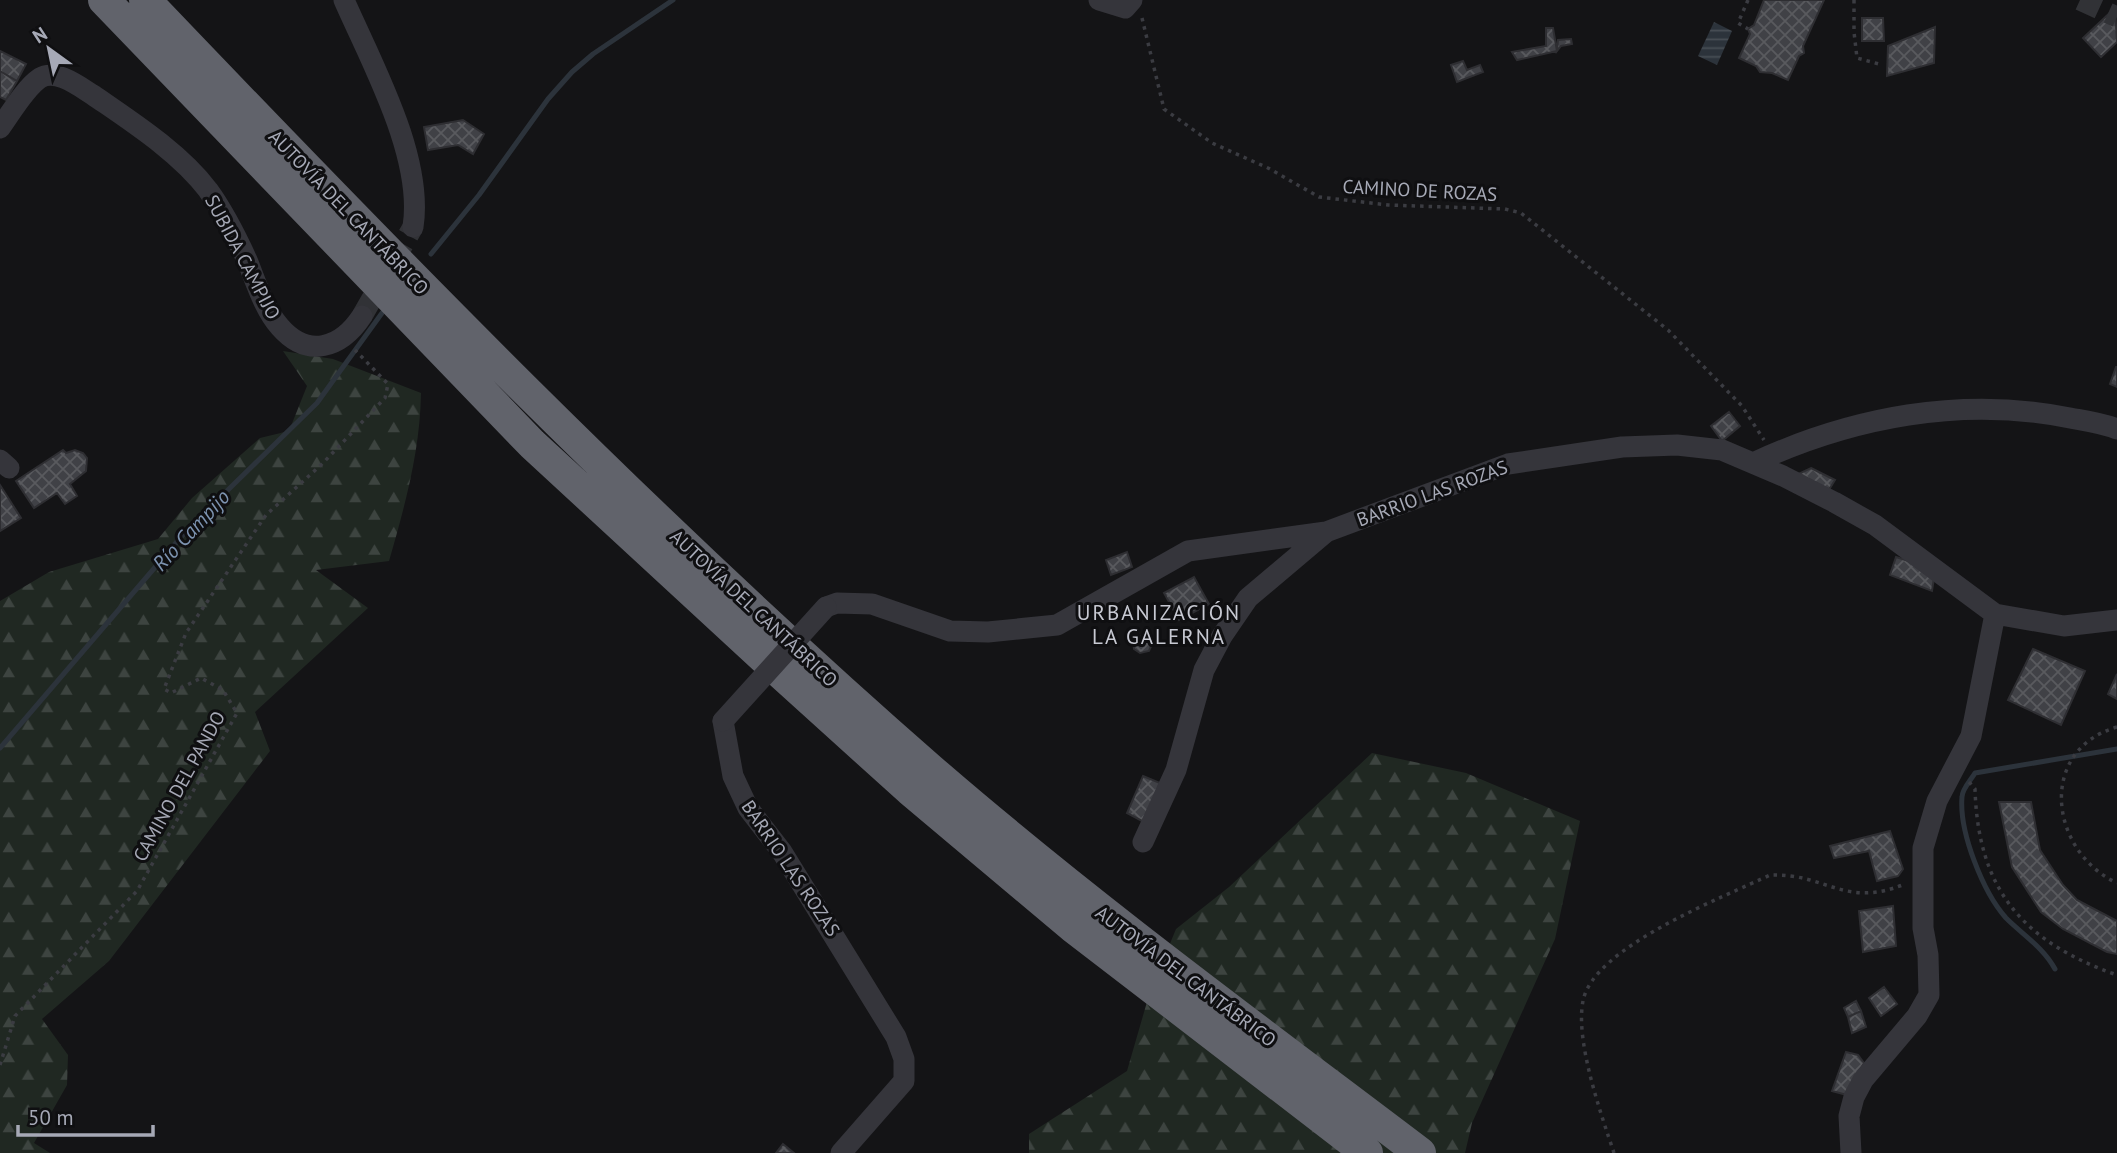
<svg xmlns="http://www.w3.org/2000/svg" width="2117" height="1153" viewBox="0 0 2117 1153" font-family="'PT Sans',sans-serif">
  <defs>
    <pattern id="forest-firs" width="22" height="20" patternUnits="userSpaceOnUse" patternTransform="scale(1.75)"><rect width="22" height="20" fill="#202822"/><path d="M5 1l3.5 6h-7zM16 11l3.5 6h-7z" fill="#3d4440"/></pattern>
    <pattern id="water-rules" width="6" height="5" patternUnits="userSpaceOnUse" patternTransform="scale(1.75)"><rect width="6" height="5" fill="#2c333b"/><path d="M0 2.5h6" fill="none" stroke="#484e55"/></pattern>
    <pattern id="building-cross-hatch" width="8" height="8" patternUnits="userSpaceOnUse" patternTransform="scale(1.75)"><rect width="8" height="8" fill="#404146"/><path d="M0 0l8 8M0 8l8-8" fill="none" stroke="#595a5e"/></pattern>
  </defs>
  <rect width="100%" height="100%" fill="#141416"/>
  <path fill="url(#forest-firs)" d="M283 351 333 359 421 393C420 452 405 505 389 561L316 570 368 608 255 712 270 751 109 961 42 1019 68 1055 67 1085 34 1143 50 1153H0V601L49 572 158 539 192 498 260 438 289 431 307 386Z
    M1372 753 1466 773 1580 821 1555 939 1472 1123 1465 1153H1029V1134L1127 1071 1149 995 1176 929 1229 887Z"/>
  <path fill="url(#water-rules)" d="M1714 22 1732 31 1717 65 1698 56Z"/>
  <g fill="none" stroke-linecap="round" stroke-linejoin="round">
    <path stroke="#2c333b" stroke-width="5" d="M431 254 479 195 548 99 572 72 593 54 673 0
      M0 748 187 530 317 403 382 313
      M2055 969C2043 947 2023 935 2006 918 1983 892 1959 832 1962 797 1962 789 1971 780 1975 773L2117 749"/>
  </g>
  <path fill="url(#building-cross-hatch)" stroke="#2e2e32" stroke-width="2" d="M1764 0H1824L1803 46 1804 53 1799 56 1788 80 1772 73 1760 72 1756 66 1739 58 1750 34 1748 29 1754 25Z
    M2115 8 2117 42 2101 57 2083 38Z
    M1862 18H1883L1884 41H1862Z
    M1935 27 1934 63 1887 76 1888 46Z
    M1546 28H1553L1557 51 1517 60 1512 52 1546 46Z
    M1571 39 1572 44 1561 46 1557 51 1558 40Z
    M0 51 26 64 17 81 0 71Z
    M1463 61 1467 70 1480 65 1483 72 1457 82 1451 65Z
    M0 71 17 81 6 100 0 97Z
    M463 120 484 134 473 154 458 145 428 150 424 127Z
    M2116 367H2117V387L2110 384Z
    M1729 412 1740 426 1722 441 1711 426Z
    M63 450 66 453 75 450 83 453 87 458 86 471 70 484 77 496 65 504 57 493 34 508 16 481Z
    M1811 468 1835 480 1827 493 1796 475Z
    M0 485 21 518 0 531Z
    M1127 552 1132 567 1111 575 1106 560Z
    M1896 557 1912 562 1934 578 1932 591 1890 575Z
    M1194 577 1209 604 1179 620 1164 593Z
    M1139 636 1148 637 1152 644 1149 651 1140 653 1134 649 1133 641Z
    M2033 649 2085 671 2061 725 2008 700Z
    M2117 674V699L2108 694Z
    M1143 776 1160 783 1144 822 1127 813Z
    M1999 802H2031L2040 850 2063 885 2077 900 2117 921V954L2107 952 2063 929 2041 912 2012 867Z
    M1890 831 1903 869 1898 876 1877 881 1869 851 1834 858 1830 846Z
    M1893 906 1896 946 1863 952 1859 911Z
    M1884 987 1897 1004 1881 1016 1869 998Z
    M1856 1001 1861 1011 1848 1017 1844 1008Z
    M1861 1011 1866 1027 1852 1033 1848 1017Z
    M1846 1052 1858 1055 1864 1063 1847 1095 1832 1091Z
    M783 1144 794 1153H776Z"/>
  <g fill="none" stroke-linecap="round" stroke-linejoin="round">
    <path stroke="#313236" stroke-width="21" stroke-dasharray="21 10" stroke-linecap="butt" d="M2080 0 2117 17
      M362 316 413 227"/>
    <path stroke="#3b3c42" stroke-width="3.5" stroke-dasharray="3.5 5" stroke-linecap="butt" d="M1748 0 1738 23 1748 29
      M1854 0V32L1857 58 1879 64
      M1142 18 1164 109 1212 143 1268 168 1319 197 1388 205 1505 209 1521 213 1668 330 1742 406 1764 440
      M2117 727C2037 750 2049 851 2117 883
      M1969 782 1975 789C1978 890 2023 942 2117 975
      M0 1065 15 1016 137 891 237 713 223 690 201 678 171 693 164 689 186 633 266 515 322 464 385 398 388 384 355 350
      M1614 1153C1601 1114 1575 1041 1583 1001 1593 947 1724 897 1770 875 1827 873 1844 909 1905 884"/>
    <path stroke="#35353b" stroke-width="21" d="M344 0C372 64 424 157 413 227
      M1099 0 1125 8 1132 0
      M0 128C11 113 25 88 40 78 56 68 80 87 93 95 132 122 179 152 208 190 224 212 236 236 247 260 256 282 264 309 280 327 308 359 341 348 362 316
      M0 460 9 468
      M1753 463C1852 417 1962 396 2070 418 2086 421 2102 423 2117 429
      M826 607 837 603 872 604 950 631 988 632 1057 625 1188 551 1326 532 1508 464 1622 447 1677 445 1722 450 1783 476 1834 502 1875 525 1995 614 2064 626 2117 620
      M723 721 733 776 748 808 782 852 896 1037 904 1059V1081L841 1153
      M1143 842 1176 770 1204 670 1222 636 1248 598 1325 533
      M1851 1153 1849 1116 1854 1097 1863 1080 1917 1016 1929 995 1928 955 1923 928V848L1937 801 1971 736 1995 614"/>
    <path stroke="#61636b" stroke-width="32" d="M104 0 532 444 765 659 910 790 1073 927 1367 1153
      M145 0C398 265 654 528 930 769 1087 905 1255 1028 1420 1153"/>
    <path stroke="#35353b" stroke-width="21" d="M723 721 826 607"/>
  </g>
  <g text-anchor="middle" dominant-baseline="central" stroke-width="6" stroke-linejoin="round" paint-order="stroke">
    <g font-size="19" fill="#a6a9b6" stroke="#0f0f11">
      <text transform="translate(1420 190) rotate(3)">CAMINO DE ROZAS</text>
      <text transform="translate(349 212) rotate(46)">AUTOVÍA DEL CANTÁBRICO</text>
      <text transform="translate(243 257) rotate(62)">SUBIDA CAMPIJO</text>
      <text transform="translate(1432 493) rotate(-20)">BARRIO LAS ROZAS</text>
      <text transform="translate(754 608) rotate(43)">AUTOVÍA DEL CANTÁBRICO</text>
      <text transform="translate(179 786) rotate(-61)">CAMINO DEL PANDO</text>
      <text transform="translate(791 868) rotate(56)">BARRIO LAS ROZAS</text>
      <text transform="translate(1186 976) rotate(37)">AUTOVÍA DEL CANTÁBRICO</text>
    </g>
    <g font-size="21" font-style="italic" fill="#7d93b0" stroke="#0f0f11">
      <text transform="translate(191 530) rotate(-47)">Río Campijo</text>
    </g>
    <g font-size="21" letter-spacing="2" fill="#c7c9d2" stroke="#0f0f11">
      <text x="1159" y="612">URBANIZACIÓN<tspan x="1159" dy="24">LA GALERNA</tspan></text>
    </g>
  </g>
  <g transform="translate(49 49) rotate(327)" stroke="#0f0f11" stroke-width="5" paint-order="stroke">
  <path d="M0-5L12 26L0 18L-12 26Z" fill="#a6a9b6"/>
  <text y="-10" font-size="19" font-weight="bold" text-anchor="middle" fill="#a6a9b6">N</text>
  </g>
  <path d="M18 1125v10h135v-10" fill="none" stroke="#a6a9b6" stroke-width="3.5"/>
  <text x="28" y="1125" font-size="21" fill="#a6a9b6" stroke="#0f0f11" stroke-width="5" paint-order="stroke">50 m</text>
</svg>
